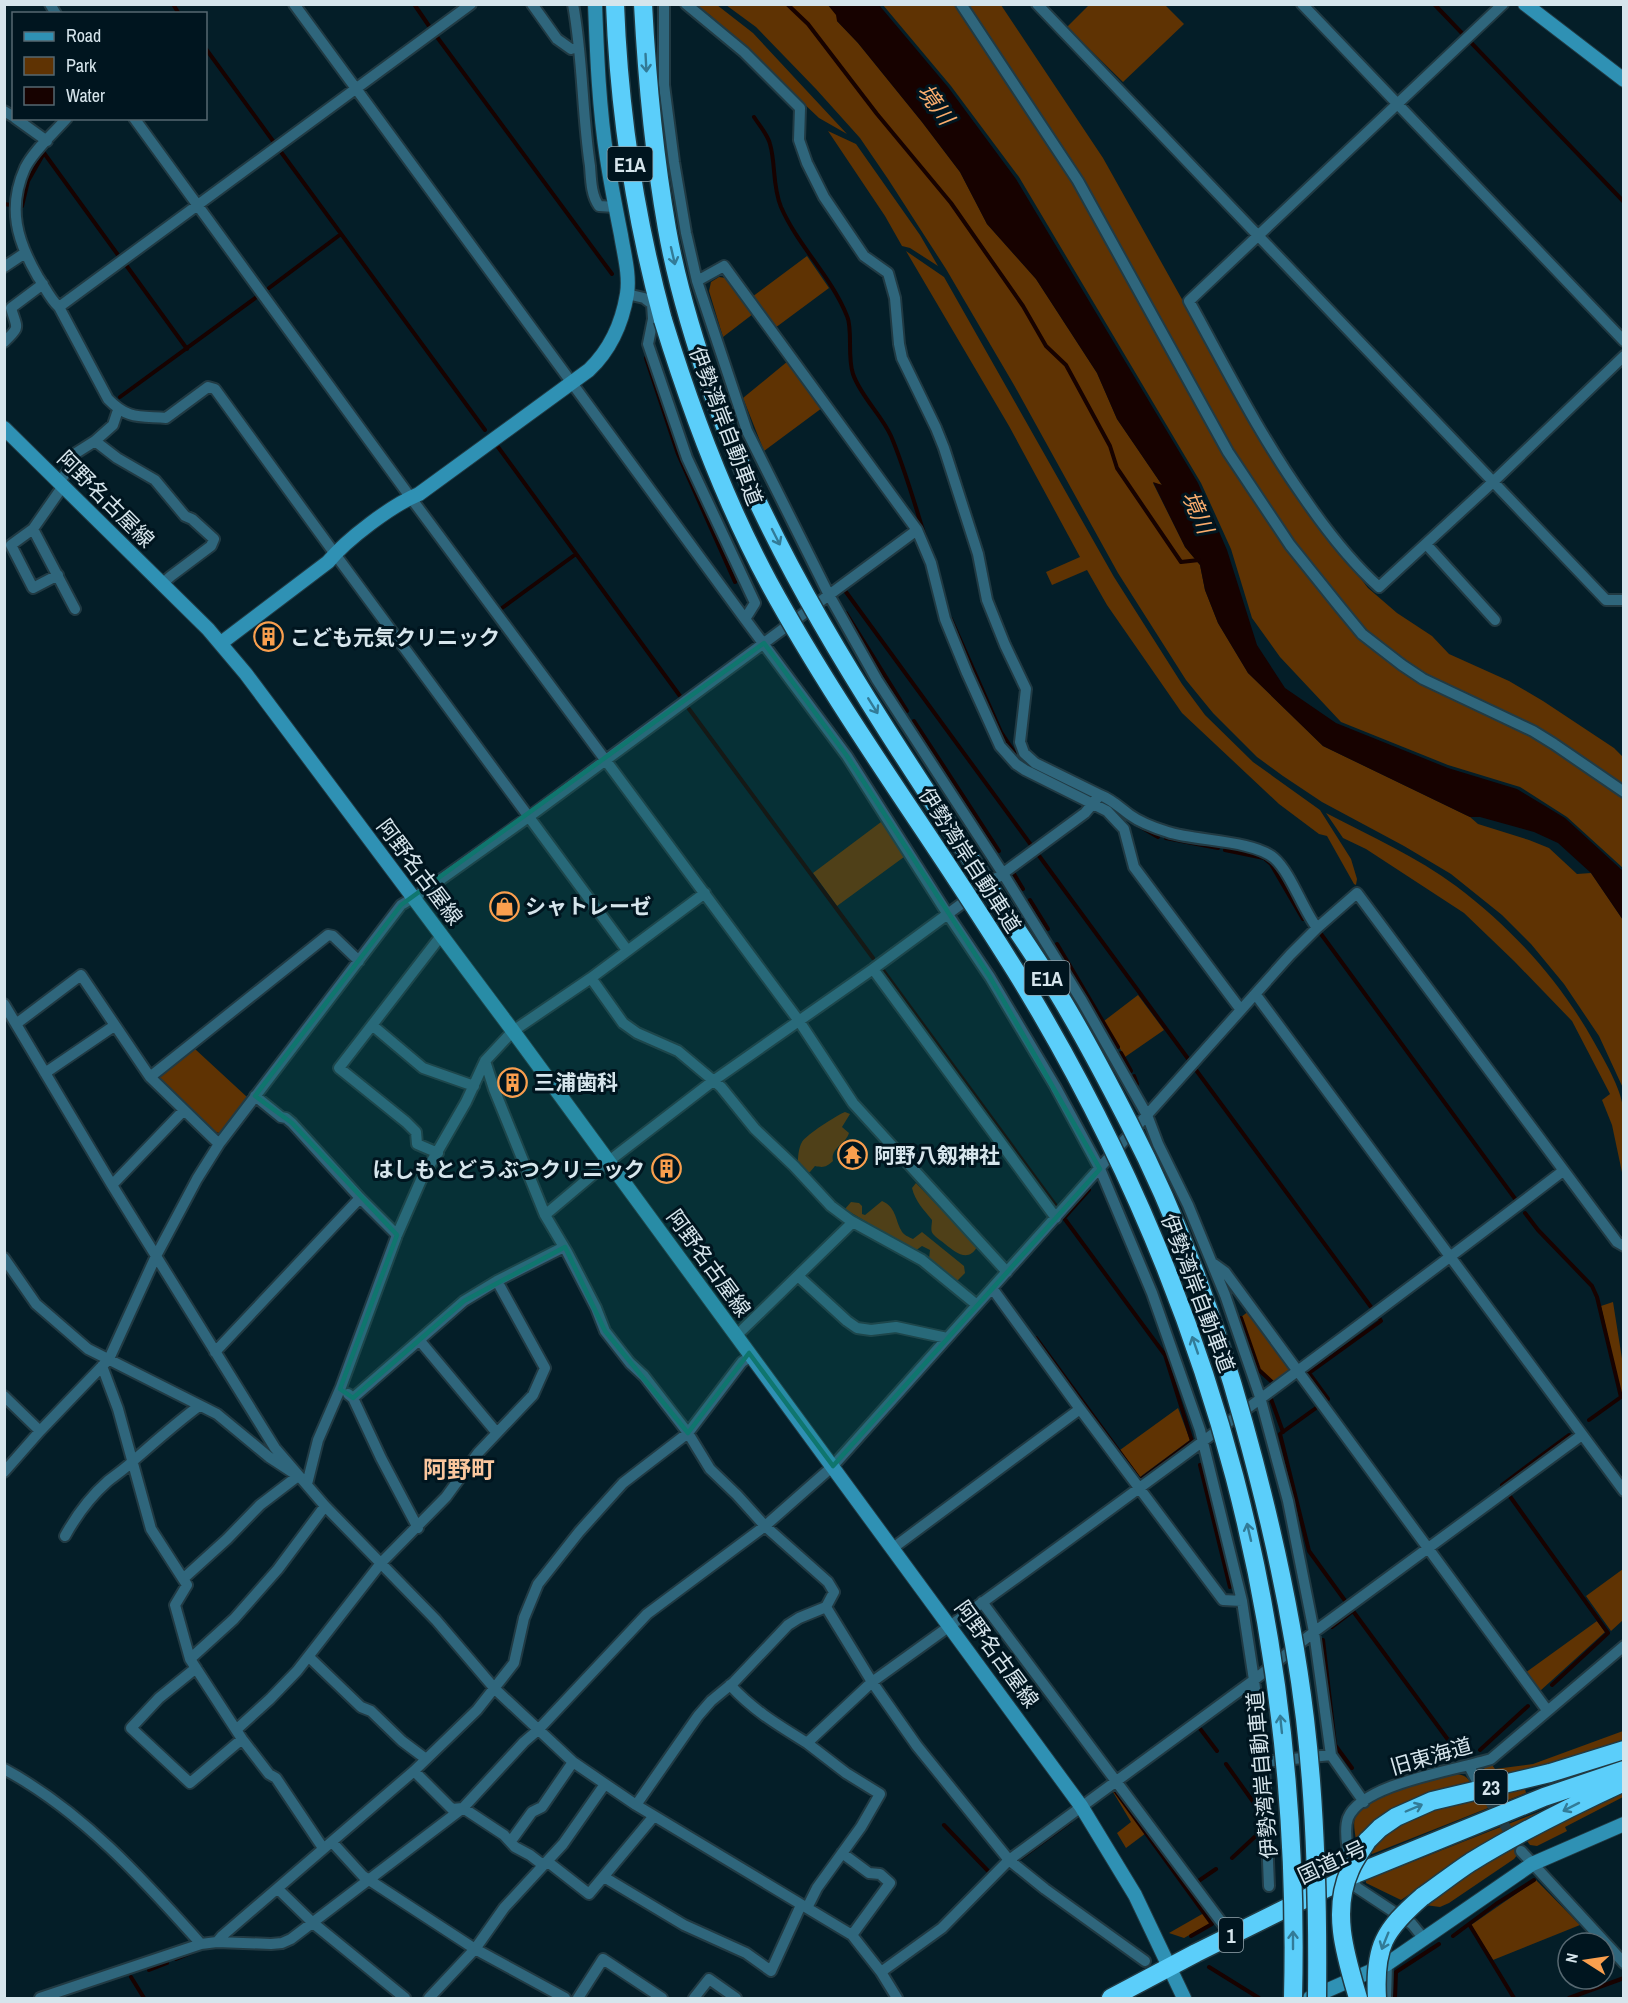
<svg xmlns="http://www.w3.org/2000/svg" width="1628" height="2003" viewBox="0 0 1628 2003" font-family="'Archivo Narrow','Noto Sans JP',sans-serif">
  <rect width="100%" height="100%" fill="#041e28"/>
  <path fill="#5f3303" d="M1090 4 1165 5 1184 24 1123 82 1067 27Z
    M695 5H717L753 33 847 134 819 118 710 15Z
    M726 5H828L837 15V21L858 43 922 122 960 172 987 224 1036 279 1097 373 1117 419 1162 485 1153 483 1185 547 1200 565 1205 590 1218 623 1248 673 1323 746 1470 817 1478 824 1529 840 1549 848 1577 874 1591 873 1623 920V1088L1599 1036 1564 984 1531 944 1502 915 1451 874 1404 846 1322 802 1283 776 1257 757 1213 713 1186 680 1118 573 1014 385 946 269 888 179 860 138 816 89 756 27Z
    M883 5H1001L1103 158 1216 360 1305 506 1368 588 1397 613 1432 636 1449 654 1509 681 1543 701 1614 748 1623 757V868L1567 817 1520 787 1448 765 1341 722 1280 657 1252 618 1231 549 1201 483 1019 177 951 86Z
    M828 131 856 144 920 235 938 266 910 248 902 246 885 216Z
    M906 251 944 277 1114 577 1182 684 1205 715 1253 762 1320 810 1351 859 1357 879 1356 885 1354 884 1327 836 1319 834 1279 804 1182 713 1107 605 1087 570 1052 585 1046 572 1080 557 1009 426Z
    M807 256 829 288 775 328 752 297Z
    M719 277 726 278 753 314 723 337 709 291 711 282Z
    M788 361 822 408 764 451 743 398Z
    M1326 813C1370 836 1417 857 1456 886 1513 929 1560 981 1594 1042 1604 1060 1621 1088 1623 1108 1627 1129 1624 1155 1623 1177L1612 1125 1602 1100 1610 1094 1572 1021 1514 961 1464 913 1366 849 1343 838Z
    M881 822 904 857 837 906 813 873Z
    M1138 995 1164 1030 1125 1057 1104 1021Z
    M195 1049 247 1097 220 1133 214 1132 160 1081V1076Z
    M845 1112 850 1114 842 1127 849 1133C846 1144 830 1148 833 1161 826 1167 824 1168 815 1166L810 1172H808L798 1161C798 1155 799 1147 802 1142 806 1135 837 1115 845 1112Z
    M916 1183 977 1247C968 1263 955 1252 945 1244 942 1241 936 1238 933 1234 930 1230 932 1225 932 1220 924 1210 915 1201 912 1188Z
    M882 1201C896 1207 895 1219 901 1230 903 1235 909 1237 913 1239L922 1232 964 1266 965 1273 958 1280H955L929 1259 930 1250 922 1246 915 1251 845 1209 851 1202 859 1203 862 1206V1214L865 1215Z
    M1613 1302 1623 1365V1404L1601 1306Z
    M1249 1311 1290 1366 1289 1371 1274 1382 1260 1369 1241 1317Z
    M1178 1408 1190 1440 1140 1477 1120 1450Z
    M1623 1569V1620L1611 1631 1586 1596Z
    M1597 1621 1605 1632 1540 1691 1525 1673Z
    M1623 1731V1742L1563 1763 1481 1782 1478 1778 1479 1773 1486 1767 1492 1765 1495 1769 1533 1764Z
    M1453 1774C1462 1774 1467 1776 1472 1784L1362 1834 1356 1840C1355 1833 1353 1824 1355 1817 1364 1795 1431 1780 1453 1774Z
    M1525 1789 1526 1793 1372 1854 1370 1852C1375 1846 1379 1839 1385 1834 1424 1804 1478 1799 1525 1789Z
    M1114 1790 1146 1833 1126 1848 1117 1833 1131 1822 1113 1792Z
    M1623 1790V1797L1565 1827 1567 1831 1537 1846 1530 1845 1527 1841 1577 1813Z
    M1564 1802 1437 1876 1401 1900 1366 1883V1880Z
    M1518 1844 1521 1847 1518 1854 1514 1859 1449 1903 1440 1907 1425 1905 1456 1882Z
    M1536 1880 1580 1925 1493 1960 1471 1925Z
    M1204 1913 1211 1923 1184 1938 1169 1933Z"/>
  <path fill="#170200" d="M828 5H879L948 87 1016 179 1198 483 1227 550 1257 645 1285 688 1336 723 1448 768 1517 789 1565 818 1623 871V920L1591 873 1558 843 1534 832 1480 817H1470L1323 746 1248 673 1218 623 1205 590 1200 565 1185 547 1153 482 1162 485 1117 419 1097 373 1036 279 987 224 960 172 922 122 858 43 837 21 836 15Z"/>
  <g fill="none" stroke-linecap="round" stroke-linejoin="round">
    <path stroke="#170200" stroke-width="4" d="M173 4 179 14
      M414 4 429 26
      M787 4 808 24 877 114 951 203 1023 306 1046 346 1066 365 1110 446 1117 468 1181 562 1199 560
      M1434 4 1624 202
      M437 37 612 274
      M206 49 273 141
      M754 117C759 125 768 135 770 144 776 165 772 185 781 207 798 246 831 276 847 316 853 329 847 356 853 374 861 397 881 414 891 436 905 469 915 505 926 540
      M281 152 485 430
      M4 204 11 205
      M22 206 28 181 44 153 118 255
      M126 265 187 349
      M269 288 341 234
      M646 358 678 454 735 582
      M120 397 258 296
      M498 447 680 696
      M846 592 1031 845
      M502 608 576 554
      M846 613 907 711
      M951 619 1001 732 1016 755 1036 770
      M689 709 873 958
      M914 721 999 851
      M1109 807 1122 816
      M1134 823 1158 837
      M1166 838 1218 848
      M1225 850 1264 858 1271 864 1303 919
      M1037 853 1189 1060
      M1014 874 1023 889
      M1030 900 1048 929
      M1321 934 1516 1200
      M1057 944 1118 1047
      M882 969 1056 1206
      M1121 1053 1131 1071
      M1196 1070 1371 1307
      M1134 1076 1137 1084
      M1525 1213 1538 1230 1592 1286 1597 1297 1621 1397 1589 1420
      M1241 1318 1259 1370 1272 1382
      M1036 1338 1140 1480 1192 1441 1165 1355 1064 1218 1089 1190
      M1271 1399 1283 1432
      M1326 1400 1328 1399 1309 1373 1381 1321 1378 1316
      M1316 1408 1280 1434 1309 1551 1346 1602
      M1200 1465 1230 1587
      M1503 1487 1502 1485 1569 1435
      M1509 1495 1608 1633 1552 1685
      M1332 1627 1353 1611 1460 1756
      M1323 1640 1335 1745 1352 1768
      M1250 1703 1256 1769
      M1198 1726 1217 1751
      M1480 1750 1528 1706
      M1226 1764 1259 1810
      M1114 1789 1212 1924 1191 1936
      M944 1825 990 1873
      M1021 1858 1070 1822
      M1232 1858 1261 1831
      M1197 1882 1216 1869
      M1453 1936 1469 1924
      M176 1959 198 1950
      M1209 1967 1259 1998
      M149 1970 167 1963
      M131 1977 144 1998
      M1395 1998 1396 1972 1439 1944
      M1514 1998 1469 1924 1496 1904 1534 1880
      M1569 1998 1624 1978"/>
    <path stroke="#243c45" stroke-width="10" stroke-dasharray="10 5" stroke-linecap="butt" d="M1480 1786 1515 1842"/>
    <defs>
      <path id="street" d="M50 4 56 14
        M294 4 745 619 847 756 947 913 990 977 1055 1086 1100 1169 1152 1293 1200 1430 1242 1601 1254 1680 1264 1762 1269 1886
        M532 4 557 39 571 49 578 47
        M573 4C583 58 582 113 590 166 591 179 591 195 599 206L615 207
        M664 4V85L674 162 686 233 697 281 747 431 829 595 877 680 1002 872 1082 1001 1147 1115 1158 1144 1188 1205 1225 1295 1260 1397 1288 1501 1314 1632 1331 1755 1364 1802
        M961 4 1078 181 1228 452 1290 545 1339 606 1362 634 1402 665 1423 679 1533 731 1554 744 1624 792
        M1037 4 1606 600H1624
        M1302 4 1624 341
        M1503 4 1189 301C1226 368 1260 436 1305 499 1327 531 1350 561 1379 587L1494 481 1624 356
        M4 111 14 117
        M15 118 47 141
        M67 118C53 134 34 150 25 168 7 208 17 241 38 277 45 287 50 299 59 307L108 399C128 420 140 416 166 418L208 387 215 389 335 554 627 950
        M134 118 411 498 799 1021 853 1103 1007 1272
        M4 267 25 253
        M697 281 724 266 917 530 931 563 945 619 967 673 1000 746 1016 764 1025 770 1107 811 1124 829 1134 867 1241 1010
        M627 294 644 298 652 304 653 319 648 344 687 458 755 603 745 619
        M59 307 471 4
        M4 342C21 326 17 329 11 308L43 284
        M95 441 117 458 155 480 185 516 192 519 214 539 211 546 171 576 162 584
        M59 482 67 472 76 453 95 441 113 425 118 410
        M33 529 75 609
        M1426 544 1495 620
        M58 575 33 588 11 545 33 529 63 486
        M1100 795C1113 800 1120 808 1130 815 1141 823 1155 828 1168 832 1195 841 1253 840 1274 858 1291 873 1302 908 1317 928
        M873 969 1056 1218
        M591 978 623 1023 637 1033 678 1051 721 1087 755 1129 794 1166 831 1206 851 1221 922 1260 977 1305
        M1256 995 1624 1491
        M4 1004 112 1185 275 1448 325 1506 436 1620 495 1689 573 1762 636 1805 852 1935 881 1972 897 1998
        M16 1024 81 975 150 1077 219 1144
        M372 1025 423 1068 474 1086
        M485 1061 494 1089 545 1215 567 1252 596 1308 605 1331 630 1363 644 1376 688 1433 710 1469 737 1495 765 1526 828 1582 834 1592 826 1607 799 1618 788 1625 734 1682 711 1701 698 1716 636 1805
        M45 1073 114 1026
        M150 1077 328 935 333 936 359 961
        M255 1096 281 1117 286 1118 292 1123 360 1198 397 1235
        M438 1153 417 1144 416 1132 406 1122 339 1068 437 941 443 937
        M112 1185 183 1111
        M545 1215 609 1161 713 1081 873 969 1085 813 1100 795 1035 763 1024 753 1020 742 1026 689 1005 645 987 600 978 554 944 448 936 428 902 358 899 344 895 298 888 273 864 256 824 197 807 163 799 140 800 108 744 52 686 4
        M4 1258 36 1304 88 1349 217 1414 269 1457 298 1476 260 1505 227 1539 184 1578
        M1214 1264 1225 1272 1547 1710
        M798 1276 847 1321 857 1328 871 1330 896 1327 947 1338
        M992 1288 1080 1409 1223 1600 1242 1601
        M736 1336 853 1222
        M420 1341 497 1433
        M215 1352 360 1198
        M102 1366 118 1409 151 1529 187 1585 175 1605 190 1659 242 1739 269 1774 276 1778 323 1848
        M348 1394 353 1398 381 1458 418 1528
        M4 1396 40 1431
        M353 1398 464 1301 497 1281 564 1247
        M4 1472 40 1431 109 1359 156 1256 197 1179 219 1144 401 905 426 890 530 816 917 530
        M307 1484 318 1440 341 1387 397 1235 421 1180 466 1102 485 1061 513 1031 591 978 705 893
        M65 1536C76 1516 91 1496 108 1481 117 1474 126 1468 134 1460 156 1441 176 1423 199 1406
        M893 1548 1080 1409
        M982 1602 1231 1935
        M826 1607 872 1682 917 1746 1009 1860 1045 1889 1145 1961
        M309 1657 361 1707 371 1711 402 1741 426 1759
        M190 1659 234 1619 278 1569 325 1506
        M196 1668 159 1698 131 1728 190 1783 242 1739
        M730 1685C754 1711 778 1725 807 1743
        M237 1729 270 1699 297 1671 381 1563 446 1497 478 1453 533 1395 545 1368 497 1281
        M1264 1762 1331 1755
        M1469 1766 1477 1781
        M4 1769C82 1811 143 1879 201 1944
        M414 1771 452 1809 463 1808 504 1835 515 1847 530 1855 543 1865
        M511 1841 532 1812 542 1807 573 1762
        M332 1842 363 1876 475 1949 565 1998
        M1521 1851 1624 1963
        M842 1853 869 1873 880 1874 890 1883 852 1935
        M548 1862 589 1894 654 1816
        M604 1877 684 1925 746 1953 771 1971 801 1905
        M278 1889 313 1923 405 1998
        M807 1908 817 1888 861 1827 880 1794 846 1773 807 1743 872 1682C1105 1515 1335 1345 1563 1171
        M1424 1939 1412 1924 1356 1887C1352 1870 1342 1835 1348 1818 1362 1783 1458 1770 1491 1759L1624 1646
        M217 1942 222 1936 414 1771 477 1710 514 1663 524 1618 538 1584 579 1532 623 1483 688 1433 742 1362 751 1356
        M881 1972 942 1928 1009 1860 1254 1680 1314 1632 1582 1435
        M40 1998 201 1944 217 1942 271 1944 282 1943 291 1939 463 1808 524 1742 538 1730 647 1614 765 1526 833 1466 1290 955 1317 928 1357 893 1617 1242 1624 1246
        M429 1998 475 1949 504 1908 563 1844 605 1784
        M578 1998 603 1959 662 1998
        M694 1998 709 1979 736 1998
        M1386 1998 1387 1964"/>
      <path id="secondary" d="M1525 4 1624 80
        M4 428 208 629 246 674 513 1031 1081 1806 1135 1895 1184 1998
        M221 643 328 562C347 539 392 505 419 494L589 370C611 349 622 324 627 294 630 275 624 254 621 235 616 210 611 185 607 159 599 108 597 56 595 4
        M1310 1998 1387 1964 1532 1864 1624 1824"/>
      <path id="highway" d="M615 4C619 111 635 217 663 320
        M1367 1841 1380 1828 1396 1817 1432 1801 1550 1773 1624 1750
        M1422 1897C1438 1886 1454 1873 1471 1862 1520 1832 1572 1806 1624 1782
        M1111 1998 1196 1953 1353 1875 1544 1797 1624 1770"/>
    </defs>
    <use href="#street" stroke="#213a43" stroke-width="14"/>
    <use href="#secondary" stroke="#213a43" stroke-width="16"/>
    <use href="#highway" stroke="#213a43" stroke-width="21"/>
    <use href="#street" stroke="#2f667c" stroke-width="10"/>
    <use href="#secondary" stroke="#2f91b4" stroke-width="14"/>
    <use href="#highway" stroke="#5bcefa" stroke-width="18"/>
    <defs>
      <path id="highway-bridge" d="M643 4C647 80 654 155 667 229 677 285 694 341 713 395 779 578 893 739 998 901 1019 934 1042 966 1062 1000 1086 1040 1108 1082 1129 1123 1179 1220 1215 1319 1244 1424 1271 1521 1293 1619 1305 1719 1316 1811 1318 1906 1317 1998
        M663 320C691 411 724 500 769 583 847 726 946 855 1029 993 1216 1306 1302 1635 1293 1998
        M1358 1998C1346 1957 1331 1912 1350 1870 1354 1860 1361 1851 1367 1841
        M1377 1998C1374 1947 1384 1930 1422 1897"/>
    </defs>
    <use href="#highway-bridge" stroke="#213a43" stroke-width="21" stroke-linecap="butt"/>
    <use href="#highway-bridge" stroke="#5bcefa" stroke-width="18"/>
  </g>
  <defs><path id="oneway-shaft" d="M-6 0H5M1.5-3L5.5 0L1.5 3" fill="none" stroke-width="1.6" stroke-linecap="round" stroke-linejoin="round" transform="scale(1.5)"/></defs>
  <g stroke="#327b97">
    <use href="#oneway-shaft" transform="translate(646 63) rotate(87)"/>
    <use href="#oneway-shaft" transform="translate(673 256) rotate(77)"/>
    <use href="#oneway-shaft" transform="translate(776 537) rotate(63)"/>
    <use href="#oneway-shaft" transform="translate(873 706) rotate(58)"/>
    <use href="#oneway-shaft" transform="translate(1195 1345) rotate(-109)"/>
    <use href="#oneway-shaft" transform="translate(1249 1532) rotate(-103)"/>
    <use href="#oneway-shaft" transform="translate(1281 1724) rotate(-96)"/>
    <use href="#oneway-shaft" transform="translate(1571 1807) rotate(153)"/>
    <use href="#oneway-shaft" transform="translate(1414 1808) rotate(-23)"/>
    <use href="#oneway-shaft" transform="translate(1293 1940) rotate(-90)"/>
    <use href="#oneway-shaft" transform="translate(1385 1941) rotate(112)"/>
  </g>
  <path fill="#0f766e" fill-opacity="0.2" stroke="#0f766e" stroke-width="4.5" stroke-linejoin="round" d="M764 643 847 756 990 977 1100 1169 833 1466 749 1353 688 1433 605 1331 565 1247 464 1301 353 1398 340 1389 397 1235 292 1123 255 1096 401 905Z"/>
  <defs>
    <symbol id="building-ring" viewBox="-11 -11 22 22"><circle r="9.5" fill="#00151f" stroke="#fa9f4e" stroke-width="1.5"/><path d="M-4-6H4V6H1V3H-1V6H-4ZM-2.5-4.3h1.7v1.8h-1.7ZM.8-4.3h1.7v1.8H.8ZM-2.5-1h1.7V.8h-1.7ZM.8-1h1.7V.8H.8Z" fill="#fa9f4e"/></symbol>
    <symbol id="shop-ring" viewBox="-11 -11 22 22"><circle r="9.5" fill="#00151f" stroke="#fa9f4e" stroke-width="1.5"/><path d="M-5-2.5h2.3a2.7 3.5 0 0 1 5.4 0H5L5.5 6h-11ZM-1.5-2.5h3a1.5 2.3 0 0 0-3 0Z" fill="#fa9f4e"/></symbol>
    <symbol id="temple-ring" viewBox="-11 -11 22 22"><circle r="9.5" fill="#00151f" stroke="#fa9f4e" stroke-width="1.5"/><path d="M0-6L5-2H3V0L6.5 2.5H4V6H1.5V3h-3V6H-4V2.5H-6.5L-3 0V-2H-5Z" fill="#fa9f4e"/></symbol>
  </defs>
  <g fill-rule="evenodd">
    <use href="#building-ring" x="252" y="620" width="33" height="33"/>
    <use href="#shop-ring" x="488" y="890" width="33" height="33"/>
    <use href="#building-ring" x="496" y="1066" width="33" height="33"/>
    <use href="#temple-ring" x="836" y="1138" width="33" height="33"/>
    <use href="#building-ring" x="650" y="1152" width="33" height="33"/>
  </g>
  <g text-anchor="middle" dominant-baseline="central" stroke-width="6" stroke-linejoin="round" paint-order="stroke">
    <g fill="#00151f" stroke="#96a7ae" stroke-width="1.5">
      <rect x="607.5" y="147" width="45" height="34" rx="4.5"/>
      <rect x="1024.5" y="961" width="45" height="34" rx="4.5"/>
      <rect x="1474.5" y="1770" width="33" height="34" rx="4.5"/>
      <rect x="1219" y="1918" width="24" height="34" rx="4.5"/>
    </g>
    <g font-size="20" font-weight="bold" fill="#d6e5ec">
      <text x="630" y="164">E1A</text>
      <text x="1047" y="978">E1A</text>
      <text x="1491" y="1787">23</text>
      <text x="1231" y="1935">1</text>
    </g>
    <g font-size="21" fill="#d6e5ec" stroke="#00151f">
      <text transform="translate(726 426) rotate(69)">伊勢湾岸自動車道</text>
      <text transform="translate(106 499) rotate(45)">阿野名古屋線</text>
      <text transform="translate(970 860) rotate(57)">伊勢湾岸自動車道</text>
      <text transform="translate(420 872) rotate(53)">阿野名古屋線</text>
      <text transform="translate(709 1263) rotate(54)">阿野名古屋線</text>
      <text transform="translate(1198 1293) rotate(69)">伊勢湾岸自動車道</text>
      <text transform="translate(997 1654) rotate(54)">阿野名古屋線</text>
      <text transform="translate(1431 1756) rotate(-16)">旧東海道</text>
      <text transform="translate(1262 1775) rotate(-95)">伊勢湾岸自動車道</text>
      <text transform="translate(1332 1862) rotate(-25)">国道1号</text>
    </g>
    <g font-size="21" font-weight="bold" fill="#d6e5ec" stroke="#00151f" text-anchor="start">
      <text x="290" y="637">こども元気クリニック</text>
      <text x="525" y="906">シャトレーゼ</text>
      <text x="534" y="1082">三浦歯科</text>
      <text x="874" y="1155">阿野八剱神社</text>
      <text x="645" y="1169" text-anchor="end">はしもとどうぶつクリニック</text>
    </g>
    <g font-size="22" font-style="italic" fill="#faad6d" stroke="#00151f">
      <text transform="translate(936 104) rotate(54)">境川</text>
      <text transform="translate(1198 512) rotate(66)">境川</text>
    </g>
    <g font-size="24" font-weight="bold" fill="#fbc79e" stroke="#00151f">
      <text x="459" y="1469">阿野町</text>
    </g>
  </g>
  <rect width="1628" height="2003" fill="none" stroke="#d6e5ec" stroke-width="12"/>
  <rect x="12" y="12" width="195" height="108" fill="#00151f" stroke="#566871" stroke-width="1.5"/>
  <rect x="24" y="32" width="30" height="9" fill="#2f91b4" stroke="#566871" stroke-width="1.5"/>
  <text x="66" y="42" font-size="18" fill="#d6e5ec">Road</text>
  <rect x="24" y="57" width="30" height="18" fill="#5f3303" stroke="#566871" stroke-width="1.5"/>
  <text x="66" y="72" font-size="18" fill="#d6e5ec">Park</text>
  <rect x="24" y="87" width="30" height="18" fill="#170200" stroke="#566871" stroke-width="1.5"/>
  <text x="66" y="102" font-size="18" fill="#d6e5ec">Water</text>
  <g transform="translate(1586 1961) rotate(282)"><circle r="28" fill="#00151f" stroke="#566871" stroke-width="1.5"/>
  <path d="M0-4.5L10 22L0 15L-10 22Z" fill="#fa9f4e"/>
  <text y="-9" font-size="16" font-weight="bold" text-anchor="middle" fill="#d6e5ec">N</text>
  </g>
</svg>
